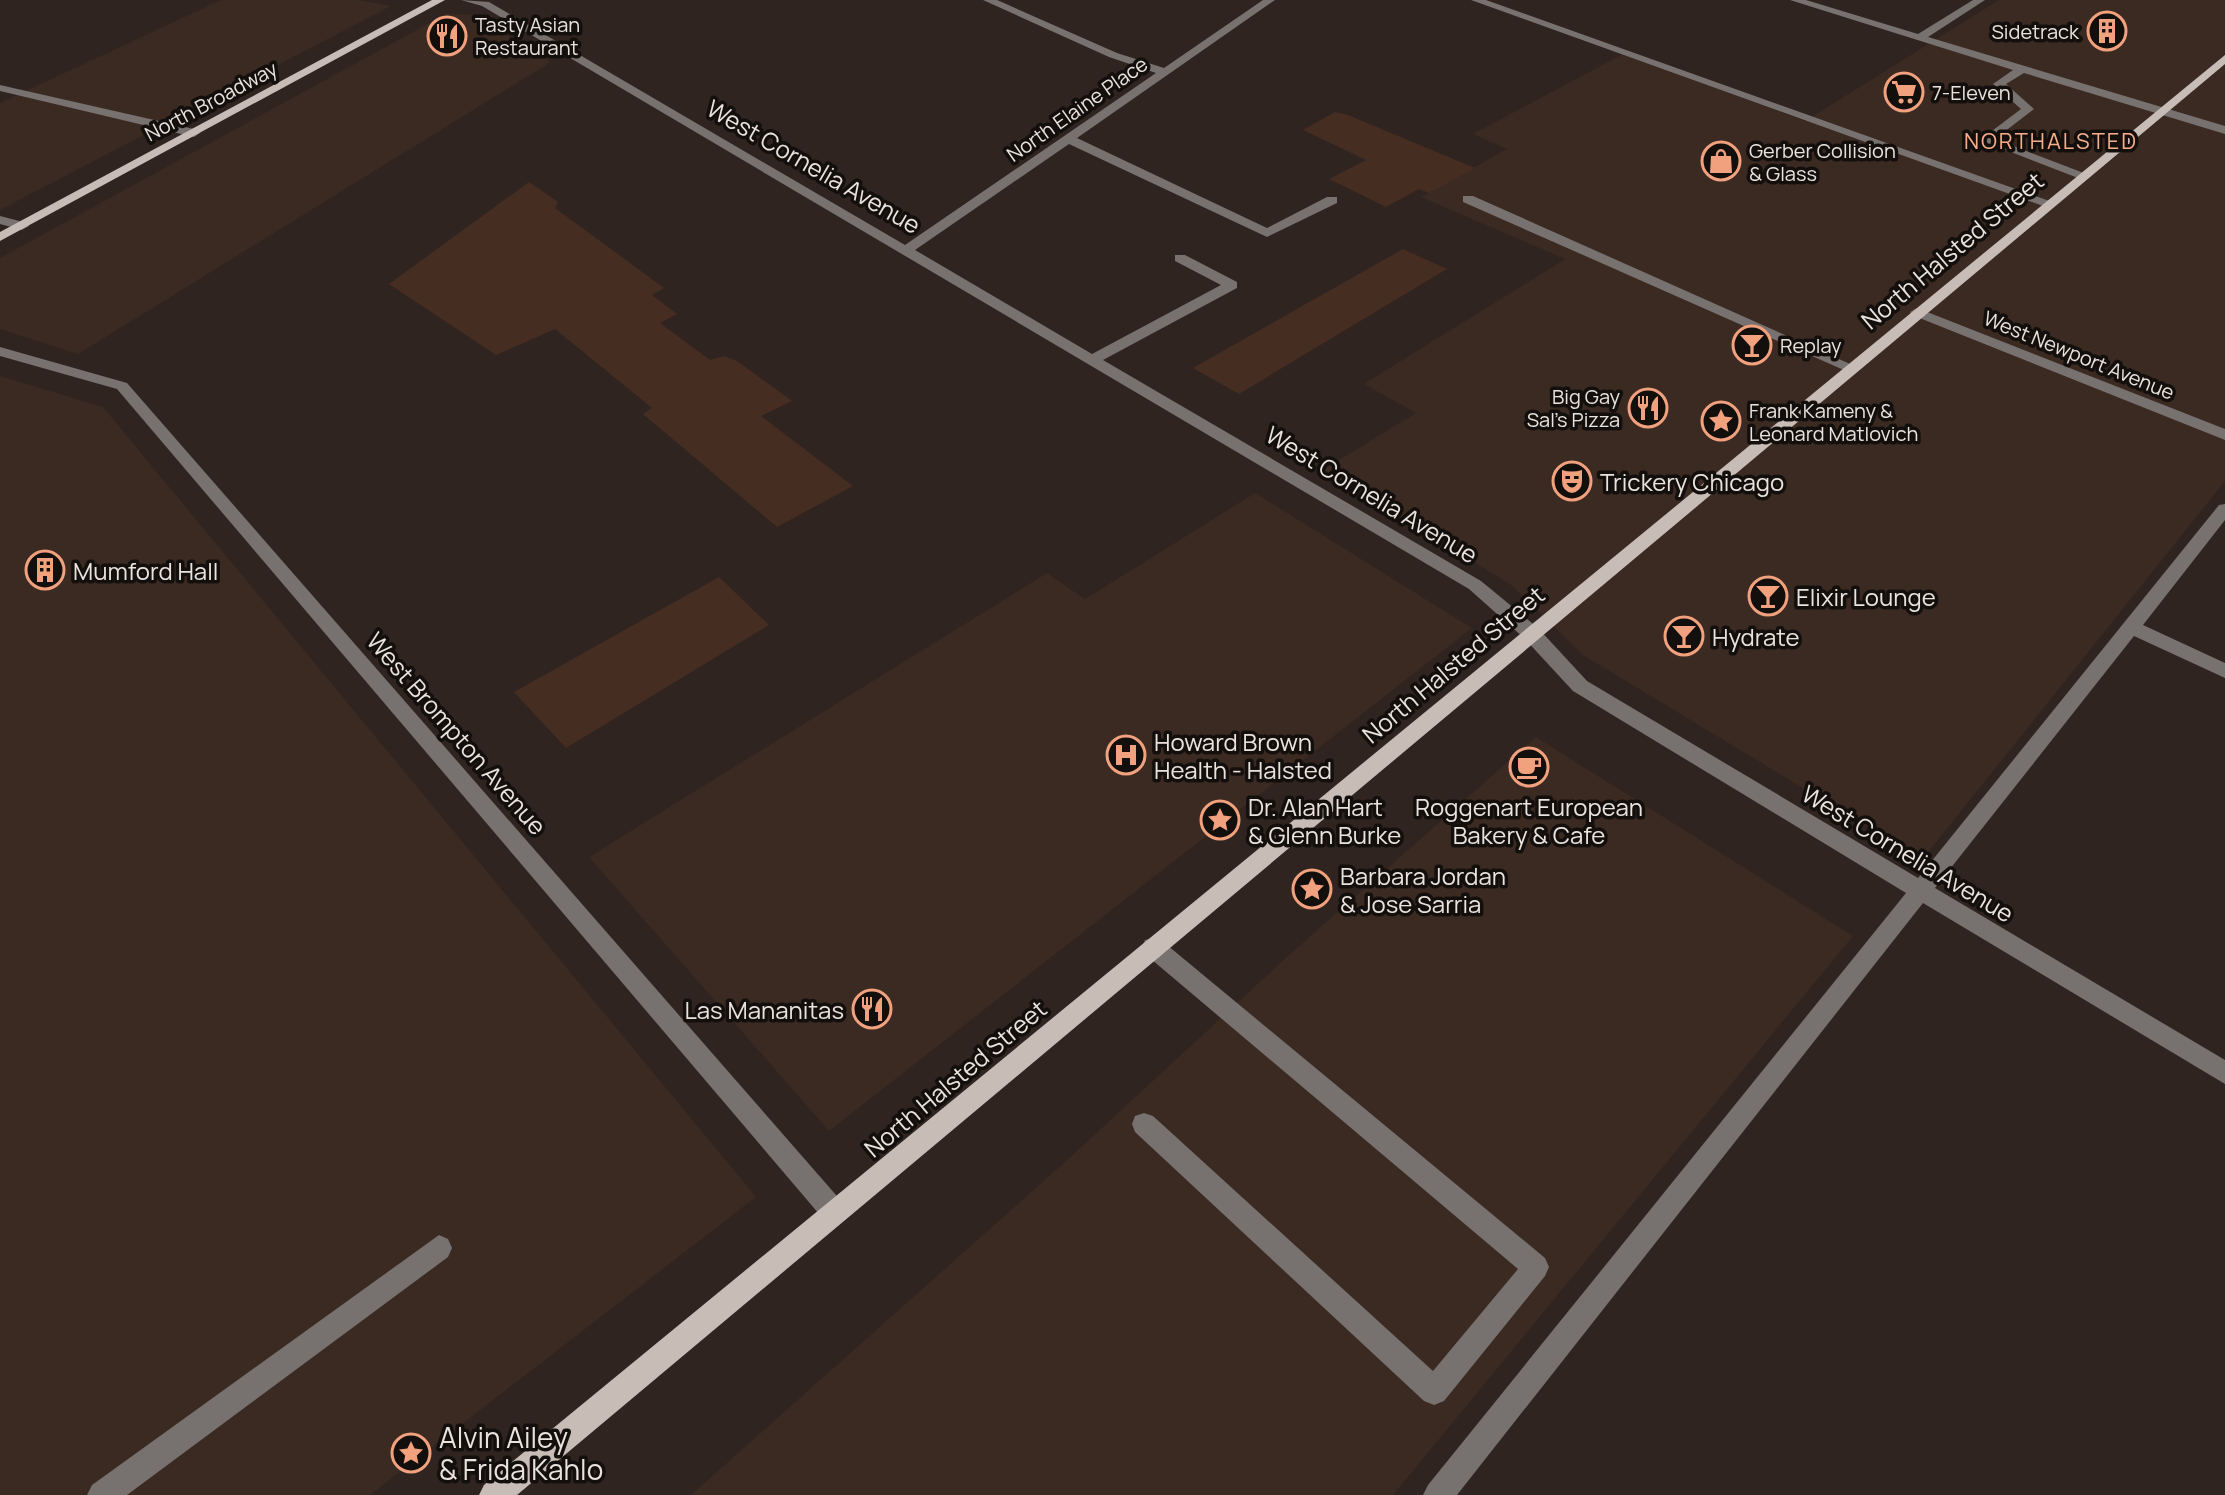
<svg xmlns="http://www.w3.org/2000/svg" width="2225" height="1495" viewBox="0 0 2225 1495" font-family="Manrope,sans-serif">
  <rect width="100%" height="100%" fill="#2f2420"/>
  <path fill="#3b2a22" d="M221 0H358L391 6 0 210V103Z
    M1999 0H2225V481L1922 860 1583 655 1510 584 1323 470 1416 413 1364 384 1565 259 1421 197 1507 149 1473 134 1623 54 1805 121Z
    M446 14 473 15 551 62 78 354 0 329V258Z
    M0 376 103 407 756 1197 370 1495H0Z
    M1255 493 1472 628 829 1131 589 857 1047 573 1085 599Z
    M1536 737 1853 936 1393 1495H691L1066 1161 1288 956Z"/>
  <path fill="#462d22" d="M1335 112 1348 115 1475 168 1429 193 1419 189 1386 207 1329 179 1366 160 1303 130Z
    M529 182 558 202 555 208 664 288 652 295 677 314 660 323 710 360 724 356 737 361 792 401 761 416 853 486 777 527 643 414 652 408 555 329 496 355 389 284Z
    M1403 249 1447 269 1239 394 1193 368Z
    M719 577 769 625 566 748 514 692Z"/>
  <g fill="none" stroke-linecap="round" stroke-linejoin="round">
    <path fill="#77716f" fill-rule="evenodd" d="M461 0 489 2 905 245 1156 73 1109 57 983 0H997L1117 53 1164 68 1263 0H1275L1077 138 1267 228 1327 197H1337V203L1267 237 1069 144 915 250 1092 354 1221 285 1175 261V255H1185L1237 282V288L1103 360 1481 581 1538 628 1587 681 1918 878 2219 505 2225 504V520L2143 625 2225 663V678L2134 636 1935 888 2225 1060V1084L1923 903 1457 1495H1423L1428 1485 1906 893 1573 691 1524 638 1469 589 482 6Z
      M1471 0H1486L2055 203 2043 206Z
      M1790 0H1806L1918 34 1973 0H1985L1928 37 2225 126V134L2024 73 2006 84 2034 109 1995 139 2089 175 2078 178 1980 140 2021 109 1993 84 2013 70Z
      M0 85 194 129 200 133 194 137 0 91Z
      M1463 196H1473L1859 368 1856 371H1846L1463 202Z
      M0 216 27 223 29 226 22 230 0 224Z
      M1917 308 2225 429V440L1912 315 1910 312Z
      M0 347 127 383 843 1203 847 1212 843 1221 834 1224 825 1221 117 389 0 356Z
      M1153 938 1161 940 1545 1258 1549 1267 1545 1276 1444 1401 1434 1405 1424 1401 1135 1132 1132 1124 1135 1116 1144 1113 1153 1116 1433 1371 1518 1269 1145 954 1142 947 1145 940Z
      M439 1235 448 1239 452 1248 448 1257 127 1495H87L92 1485Z"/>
    <path fill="#c8bcb7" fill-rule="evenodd" d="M432 0H445L0 241V232Z
      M2225 55V64L517 1495H479L484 1485Z"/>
  </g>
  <defs>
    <symbol id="building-ring" viewBox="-11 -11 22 22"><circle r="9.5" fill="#130f0d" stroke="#f1a17d" stroke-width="1.5"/><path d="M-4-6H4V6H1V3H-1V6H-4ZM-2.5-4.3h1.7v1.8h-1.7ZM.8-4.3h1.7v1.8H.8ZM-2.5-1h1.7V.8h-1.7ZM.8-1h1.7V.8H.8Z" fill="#f1a17d"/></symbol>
    <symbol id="restaurant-ring" viewBox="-11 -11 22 22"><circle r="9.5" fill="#130f0d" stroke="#f1a17d" stroke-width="1.5"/><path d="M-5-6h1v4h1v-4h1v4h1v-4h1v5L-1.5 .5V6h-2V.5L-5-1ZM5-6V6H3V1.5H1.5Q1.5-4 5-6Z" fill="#f1a17d"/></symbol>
    <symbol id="supermarket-ring" viewBox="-11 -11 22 22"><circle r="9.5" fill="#130f0d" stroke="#f1a17d" stroke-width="1.5"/><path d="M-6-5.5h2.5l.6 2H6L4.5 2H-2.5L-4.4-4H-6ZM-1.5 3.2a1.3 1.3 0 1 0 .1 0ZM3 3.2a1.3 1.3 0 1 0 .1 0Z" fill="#f1a17d"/></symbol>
    <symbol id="shop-ring" viewBox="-11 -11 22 22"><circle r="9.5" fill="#130f0d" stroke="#f1a17d" stroke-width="1.5"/><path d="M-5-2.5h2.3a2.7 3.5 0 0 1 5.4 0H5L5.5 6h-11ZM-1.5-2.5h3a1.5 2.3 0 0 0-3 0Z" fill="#f1a17d"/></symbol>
    <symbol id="bar-ring" viewBox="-11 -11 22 22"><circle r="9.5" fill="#130f0d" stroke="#f1a17d" stroke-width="1.5"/><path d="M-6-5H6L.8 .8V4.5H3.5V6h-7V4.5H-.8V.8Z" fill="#f1a17d"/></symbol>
    <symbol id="sight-ring" viewBox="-11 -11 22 22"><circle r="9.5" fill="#130f0d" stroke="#f1a17d" stroke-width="1.5"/><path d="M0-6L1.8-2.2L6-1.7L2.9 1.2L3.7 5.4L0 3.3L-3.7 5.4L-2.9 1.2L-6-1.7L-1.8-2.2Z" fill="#f1a17d"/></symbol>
    <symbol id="theatre-ring" viewBox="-11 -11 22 22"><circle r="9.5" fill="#130f0d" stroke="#f1a17d" stroke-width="1.5"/><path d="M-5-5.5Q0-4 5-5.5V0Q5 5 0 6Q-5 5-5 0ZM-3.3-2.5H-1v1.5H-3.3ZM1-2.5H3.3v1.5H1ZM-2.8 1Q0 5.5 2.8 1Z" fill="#f1a17d"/></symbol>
    <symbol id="hospital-ring" viewBox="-11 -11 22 22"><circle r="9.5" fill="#130f0d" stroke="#f1a17d" stroke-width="1.5"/><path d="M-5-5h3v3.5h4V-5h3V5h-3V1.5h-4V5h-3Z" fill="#f1a17d"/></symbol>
    <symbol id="cafe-ring" viewBox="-11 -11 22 22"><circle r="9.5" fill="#130f0d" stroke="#f1a17d" stroke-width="1.5"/><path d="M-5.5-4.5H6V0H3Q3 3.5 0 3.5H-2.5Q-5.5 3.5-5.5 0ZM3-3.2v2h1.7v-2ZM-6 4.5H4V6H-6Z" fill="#f1a17d"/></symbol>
  </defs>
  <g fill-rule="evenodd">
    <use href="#building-ring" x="2085" y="9" width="44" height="44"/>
    <use href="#restaurant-ring" x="425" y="14" width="44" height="44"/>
    <use href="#supermarket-ring" x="1882" y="70" width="44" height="44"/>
    <use href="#shop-ring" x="1699" y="139" width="44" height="44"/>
    <use href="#bar-ring" x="1730" y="323" width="44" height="44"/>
    <use href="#restaurant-ring" x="1626" y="386" width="44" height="44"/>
    <use href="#sight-ring" x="1699" y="399" width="44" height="44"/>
    <use href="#theatre-ring" x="1550" y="459" width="44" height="44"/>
    <use href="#building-ring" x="23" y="548" width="44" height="44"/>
    <use href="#bar-ring" x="1746" y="574" width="44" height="44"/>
    <use href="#bar-ring" x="1662" y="614" width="44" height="44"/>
    <use href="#hospital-ring" x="1104" y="733" width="44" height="44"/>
    <use href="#cafe-ring" x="1507" y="745" width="44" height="44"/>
    <use href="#sight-ring" x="1198" y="798" width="44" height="44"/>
    <use href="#sight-ring" x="1290" y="867" width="44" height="44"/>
    <use href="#restaurant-ring" x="850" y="987" width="44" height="44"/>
    <use href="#sight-ring" x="389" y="1431" width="44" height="44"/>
  </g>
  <g text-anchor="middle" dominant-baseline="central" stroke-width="7" stroke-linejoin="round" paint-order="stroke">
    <g font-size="20" fill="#e9e2df" stroke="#130f0d" text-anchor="start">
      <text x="475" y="24">Tasty Asian<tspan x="475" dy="23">Restaurant</tspan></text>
      <text x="2079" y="31" text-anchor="end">Sidetrack</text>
      <text x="1932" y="92">7-Eleven</text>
      <text x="1749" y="150">Gerber Collision<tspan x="1749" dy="23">&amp; Glass</tspan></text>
      <text x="1780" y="345">Replay</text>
      <text x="1620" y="396" text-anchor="end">Big Gay<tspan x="1620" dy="23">Sal's Pizza</tspan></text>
      <text x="1749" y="410">Frank Kameny &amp;<tspan x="1749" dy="23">Leonard Matlovich</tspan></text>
    </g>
    <g font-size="20" fill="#e9e2df" stroke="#130f0d">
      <text transform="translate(211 101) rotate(-28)">North Broadway</text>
      <text transform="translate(1077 109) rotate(-35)">North Elaine Place</text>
      <text transform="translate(2079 355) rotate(22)">West Newport Avenue</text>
    </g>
    <g font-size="22" letter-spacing="2" fill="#f8ad8b" stroke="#130f0d">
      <text x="2051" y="141">NORTHALSTED</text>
    </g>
    <g font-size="24" fill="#e9e2df" stroke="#130f0d">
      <text transform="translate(814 166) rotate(30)">West Cornelia Avenue</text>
      <text transform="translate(1952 250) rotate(-40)">North Halsted Street</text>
      <text transform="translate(1372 494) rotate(31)">West Cornelia Avenue</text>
      <text transform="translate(1453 664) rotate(-40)">North Halsted Street</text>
      <text transform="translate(457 733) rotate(49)">West Brompton Avenue</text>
      <text transform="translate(1908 853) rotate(31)">West Cornelia Avenue</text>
      <text transform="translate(955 1078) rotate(-40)">North Halsted Street</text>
    </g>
    <g font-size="24" fill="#e9e2df" stroke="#130f0d" text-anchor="start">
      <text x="1600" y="481">Trickery Chicago</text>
      <text x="73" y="570">Mumford Hall</text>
      <text x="1796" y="596">Elixir Lounge</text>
      <text x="1712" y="636">Hydrate</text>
      <text x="1154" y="741">Howard Brown<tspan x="1154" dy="28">Health - Halsted</tspan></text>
      <text x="1248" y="806">Dr. Alan Hart<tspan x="1248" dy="28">&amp; Glenn Burke</tspan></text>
      <text x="1529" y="806" text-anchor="middle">Roggenart European<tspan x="1529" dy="28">Bakery &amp; Cafe</tspan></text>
      <text x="1340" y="875">Barbara Jordan<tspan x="1340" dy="28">&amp; Jose Sarria</tspan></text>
      <text x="844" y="1009" text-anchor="end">Las Mananitas</text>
    </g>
    <g font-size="28" fill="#e9e2df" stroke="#130f0d" text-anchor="start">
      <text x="439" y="1437">Alvin Ailey<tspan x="439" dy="32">&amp; Frida Kahlo</tspan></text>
    </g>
  </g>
</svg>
